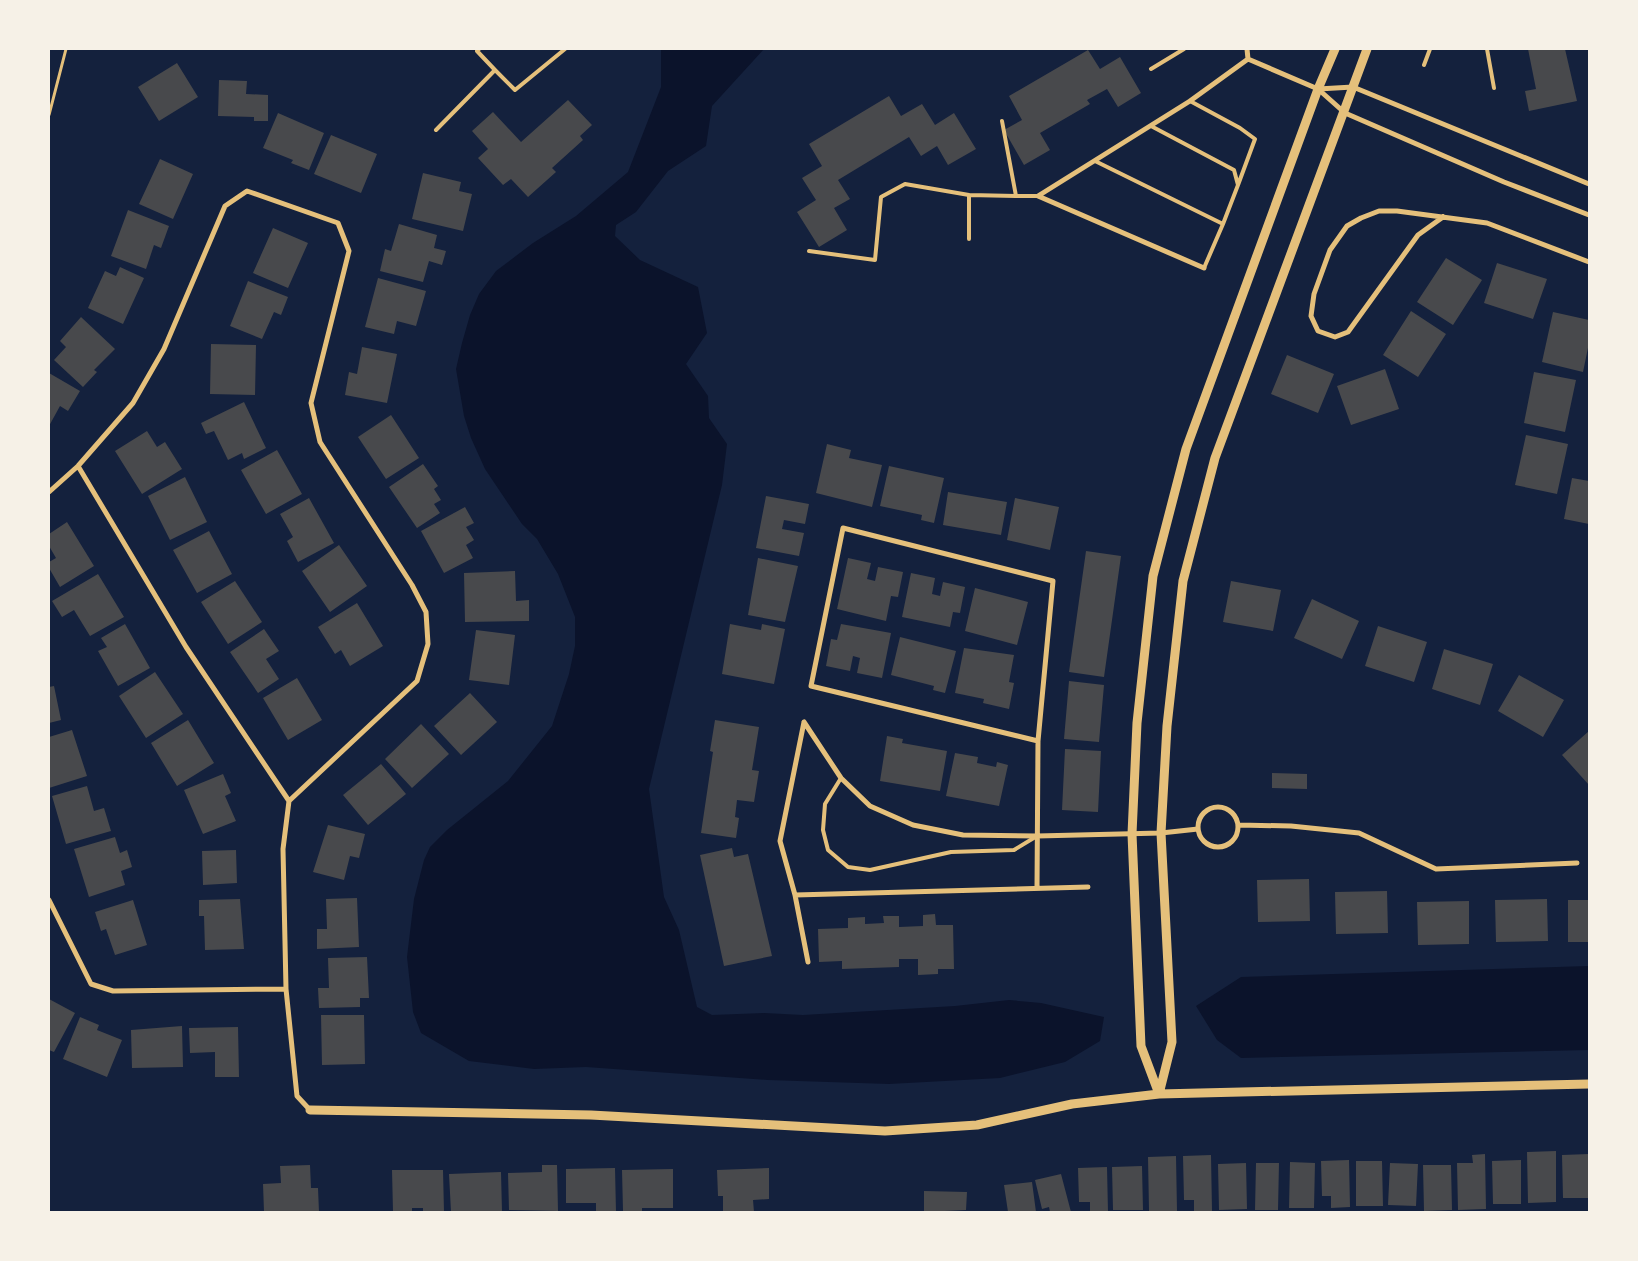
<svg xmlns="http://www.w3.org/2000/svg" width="1638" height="1261" viewBox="0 0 1638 1261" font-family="'IBM Plex Sans',sans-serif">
  <rect width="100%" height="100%" fill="#14213d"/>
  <path fill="#0b132b" d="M661 49H764L712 106 706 146 668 171 636 212 616 225 615 236 640 260 698 287 707 333 686 364 708 396 709 418 727 444 722 485 649 789 664 897 679 930 697 1007 712 1015 764 1013 803 1015 955 1006 1009 1000 1041 1003 1104 1017 1100 1041 1065 1062 1000 1078 889 1084 768 1080 586 1067 534 1069 469 1061 421 1033 413 1012 407 957 414 899 424 860 430 847 447 830 508 781 552 726 569 674 575 646V617L558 574 537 539 522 524 485 469 471 438 464 416 456 369 462 343 470 315 479 294 496 271 533 243 576 216 628 172 661 87Z
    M1589 966V1050L1241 1058 1217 1040 1196 1006 1241 977Z"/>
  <path fill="#48494c" d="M1528 49H1565L1577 101 1529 111 1525 91 1536 89Z
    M1088 50 1100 69 1120 57 1141 93 1118 107 1107 89 1087 100 1090 104 1040 133 1050 150 1024 165 1004 130 1022 120 1009 96Z
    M177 63 198 97 159 121 138 87Z
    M219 80 247 81 246 94 268 95V121H254V117L218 116Z
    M889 96 901 116 922 104 935 125 954 113 976 149 948 165 937 146 921 156 909 137 838 180 850 199 834 208 847 230 819 247 797 212 816 200 802 178 822 166 809 144Z
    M568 100 592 125 580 136 583 140 552 168 556 172 528 197 511 179 503 185 478 158 488 149 472 131 493 112 521 142Z
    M278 113 324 133 309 170 291 163 293 160 263 148Z
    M331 135 377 154 361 193 314 174Z
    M160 159 193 174 173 219 139 204Z
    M423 173 461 182 459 191 472 194 463 231 412 219Z
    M128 210 169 226 161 248 154 245 146 269 111 256Z
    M399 224 437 235 434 248 446 251 442 265 429 261 423 282 380 271 385 249 391 251Z
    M273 228 308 243 288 288 253 273Z
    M1446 258 1482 280 1453 325 1417 302Z
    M1497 263 1547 279 1533 319 1484 303Z
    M120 267 144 278 123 324 88 308 105 271 116 276Z
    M378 278 426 291 416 326 397 321 394 334 365 327Z
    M248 281 288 297 281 315 274 312 262 339 230 326Z
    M1411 311 1446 334 1418 377 1383 355Z
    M1553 312 1589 320V343L1583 372 1542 362Z
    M81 317 115 349 94 370 97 372 83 387 54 360 66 347 60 341Z
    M211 344 256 345 255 395 210 394Z
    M362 347 397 354 387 403 345 395 349 372 357 374Z
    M1287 355 1334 374 1318 413 1271 394Z
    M1385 369 1399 409 1351 425 1337 386Z
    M1534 372 1576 380 1565 432 1524 423Z
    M49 373 80 391 68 411 60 406 49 426Z
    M244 402 266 448 244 459 242 453 228 460 214 431 206 434 201 423Z
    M391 415 419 458 386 479 358 437Z
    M147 431 157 447 165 442 182 469 142 494 115 451Z
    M1526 435 1568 444 1557 494 1515 485Z
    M827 444 851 450 849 458 882 465 872 507 816 493Z
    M277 450 302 494 266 514 241 470Z
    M423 464 438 486 434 489 441 500 434 504 440 513 417 528 389 487Z
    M889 466 944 478 934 523 921 520 922 515 880 506Z
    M185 477 207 522 170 540 148 496Z
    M1572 478 1589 481V524L1564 519Z
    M948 492 1007 502 1001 535 943 525Z
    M766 496 809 504 805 524 784 520 782 529 804 533 799 556 756 548Z
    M309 498 334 543 298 562 287 541 293 537 280 514Z
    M1015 498 1059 507 1050 550 1007 540Z
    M465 507 474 523 466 527 474 540 466 545 473 558 444 573 421 531Z
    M67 522 94 566 60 587 49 568V562L56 558 49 546V534Z
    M209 531 232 574 197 593 173 550Z
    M339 545 367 586 330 612 302 571Z
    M1086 551 1121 556 1104 677 1069 672Z
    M758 558 798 566 785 622 748 615Z
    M848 558 871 563 867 579 875 581 878 567 903 572 898 597 891 596 886 621 837 609Z
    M515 571 516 601 529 600V621L465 622 464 573Z
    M911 573 935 578 932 594 940 596 943 582 965 587 960 613 953 612 950 627 902 617Z
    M98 574 124 617 90 636 74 610 62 617 52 601Z
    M235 581 262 622 228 644 201 602Z
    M1231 581 1281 590 1273 631 1223 622Z
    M975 588 1028 602 1017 645 965 631Z
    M1312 599 1359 621 1342 659 1294 638Z
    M357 603 383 646 350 666 341 650 335 654 318 627Z
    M125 624 150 668 118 686 98 651 107 647 101 638Z
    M730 624 761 630 762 624 785 629 774 684 722 674Z
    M841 624 891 633 882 678 857 673 860 658 853 656 850 671 826 666 831 639 837 640Z
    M1378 626 1427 642 1414 682 1365 666Z
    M264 629 279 651 266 659 279 679 258 693 230 652Z
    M476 630 515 635 509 685 469 680Z
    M900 637 956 651 945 693 933 690 934 686 891 675Z
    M964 648 1014 655 1009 682 1014 683 1009 709 983 703 984 699 955 693Z
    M1444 649 1493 664 1480 705 1432 689Z
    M155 672 183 714 146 738 119 696Z
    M1519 675 1564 700 1543 737 1498 711Z
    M297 678 322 720 288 740 263 698Z
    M1069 681 1104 685 1099 742 1064 739Z
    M54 686 61 720 49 723V687Z
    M470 693 497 722 461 755 434 726Z
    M188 720 214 763 177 786 151 743Z
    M715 720 759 727 752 770 759 771 754 802 737 800 735 817 739 818 736 838 701 833 713 752 710 751Z
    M421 724 449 754 412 788 385 759Z
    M72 730 87 776 49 788V737Z
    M1589 731V785L1562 755Z
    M887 736 903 739 902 743 947 751 940 791 880 781Z
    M1065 749 1101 751 1098 812 1062 810Z
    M955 753 978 757 977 763 996 767 997 762 1008 765 999 806 946 796Z
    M381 764 406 794 368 825 343 795Z
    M1272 773 1307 774V789L1272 788Z
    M223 774 231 793 225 796 236 821 203 834 184 790Z
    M87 786 94 811 104 808 111 831 66 844 52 796Z
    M328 825 365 834 359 858 350 856 344 880 313 872Z
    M115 837 120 853 127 850 132 867 121 871 125 885 89 897 74 849Z
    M732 848 734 857 748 854 772 956 724 966 700 855Z
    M236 850 237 883 203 885 202 851Z
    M1309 879 1310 921 1258 922 1257 880Z
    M1387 891 1388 933 1336 934 1335 892Z
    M357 898 359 947 317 949V929H327L326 899Z
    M240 899 244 949 205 950 204 916H199V900Z
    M1547 899 1548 941 1496 942 1495 900Z
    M133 900 147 945 115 955 106 929 101 931 95 912Z
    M1568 900H1589V942H1568Z
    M1469 901V944L1418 945 1417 902Z
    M935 914 936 925H953L954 969H938V974L918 975V959H899V967L842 969V961L819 962 818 929 848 928V918L865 917V924L884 923 883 916H899V927L923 926V915Z
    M367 957 369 998H360V1007L319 1008 318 988H329L328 958Z
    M49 999 75 1013 54 1052 49 1050Z
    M321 1015H364L365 1064 322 1065Z
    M80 1017 99 1025 97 1030 122 1040 107 1077 63 1059Z
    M182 1026 183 1067 132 1068 131 1030Z
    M238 1027 239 1077H215V1052L190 1053 189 1028Z
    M1556 1151V1202L1528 1203 1527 1152Z
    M1485 1154 1486 1209 1458 1210 1457 1163H1473L1472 1155Z
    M1589 1154V1198H1563L1562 1155Z
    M1211 1155 1212 1211H1194V1200H1184L1183 1156Z
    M1176 1156 1177 1211H1149L1148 1157Z
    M1349 1160 1350 1207 1331 1208V1196H1322L1321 1161Z
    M1521 1160V1204H1493L1492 1161Z
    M1356 1161H1382L1383 1206H1356Z
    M1290 1162 1315 1163 1314 1208H1289Z
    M1246 1163 1247 1209 1219 1210 1218 1164Z
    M1256 1163H1279L1278 1210H1255Z
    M1390 1163 1418 1164 1416 1206 1388 1205Z
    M310 1165 311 1188H318L319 1212H264L263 1184 281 1183 280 1166Z
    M542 1165H557L558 1211 509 1210 508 1173 542 1172Z
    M1423 1165H1451L1452 1210 1424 1211Z
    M1142 1166 1143 1210H1113L1112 1167Z
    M1107 1167 1108 1212H1090V1202H1079L1078 1168Z
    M615 1168 616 1212H596V1203H566V1169Z
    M769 1168V1199L753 1200 754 1212H723V1196H718L717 1170Z
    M673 1169V1208H642V1211H623L622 1170Z
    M392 1170H443L444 1212H423V1208H412V1212H393Z
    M501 1172 502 1212H451L449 1174Z
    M1061 1174 1071 1212H1050L1049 1207 1042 1209 1035 1180Z
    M1032 1182 1036 1212H1008L1004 1185Z
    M924 1191 967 1192 966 1210 924 1212Z"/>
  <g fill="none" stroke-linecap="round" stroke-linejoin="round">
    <path stroke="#e5c07b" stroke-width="3" d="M49 115 66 49"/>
    <path stroke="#e5c07b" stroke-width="4" d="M479 49 477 51 495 70
      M1487 49 1494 88
      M1424 65 1430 49
      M1151 69 1184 49
      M1190 101 1240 128 1255 139 1238 185
      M1002 121 1016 196H1038
      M436 130 495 70 515 90 565 49
      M1095 161 1223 224 1238 185 1234 170 1151 126
      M969 239V195L1016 196
      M809 251 875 260 881 197 905 184 969 195
      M1204 268 1223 224
      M841 778 825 804 823 830 828 850 848 867 870 870 951 852 1014 850 1037 836"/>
    <path stroke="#e5c07b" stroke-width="5" d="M1248 59 1318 89 1345 113 1504 182 1589 215
      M1318 89 1353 87 1589 184
      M1443 217 1418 235 1348 332 1335 337 1318 331 1311 316 1314 294 1330 250 1347 226 1361 218 1379 211H1397L1487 223 1589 262
      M1204 268 1038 196 1190 101 1248 59 1247 49
      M78 466 186 647 289 801
      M49 492 78 466 133 403 164 349 225 206 247 191 338 223 349 251 311 403 320 442 412 585 426 612 428 644 417 681 289 801
      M804 722 841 778 870 806 913 825 963 835 1037 836 1161 833 1198 829
      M804 722 780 841 795 895 808 962
      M289 801 283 849 286 989 297 1096 310 1110
      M1198 827a20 20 0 1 1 40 0a20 20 0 1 1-40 0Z
      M1239 825 1291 826 1359 833 1436 869 1577 863
      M1037 888 1038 741 1053 581 843 528 811 686 1038 741
      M795 895 1088 887
      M49 900 91 984 113 991 286 989"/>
    <path stroke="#e5c07b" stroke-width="9" d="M1159 1094 1141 1046 1132 834 1137 723 1153 576 1186 449 1318 89 1335 49
      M1159 1094 1172 1042 1161 833 1167 726 1183 581 1215 458 1367 49
      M310 1110 591 1115 885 1131 977 1125 1072 1104 1159 1094 1589 1084"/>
  </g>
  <rect width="1638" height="1261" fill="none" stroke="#f6f1e7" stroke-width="100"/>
</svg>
